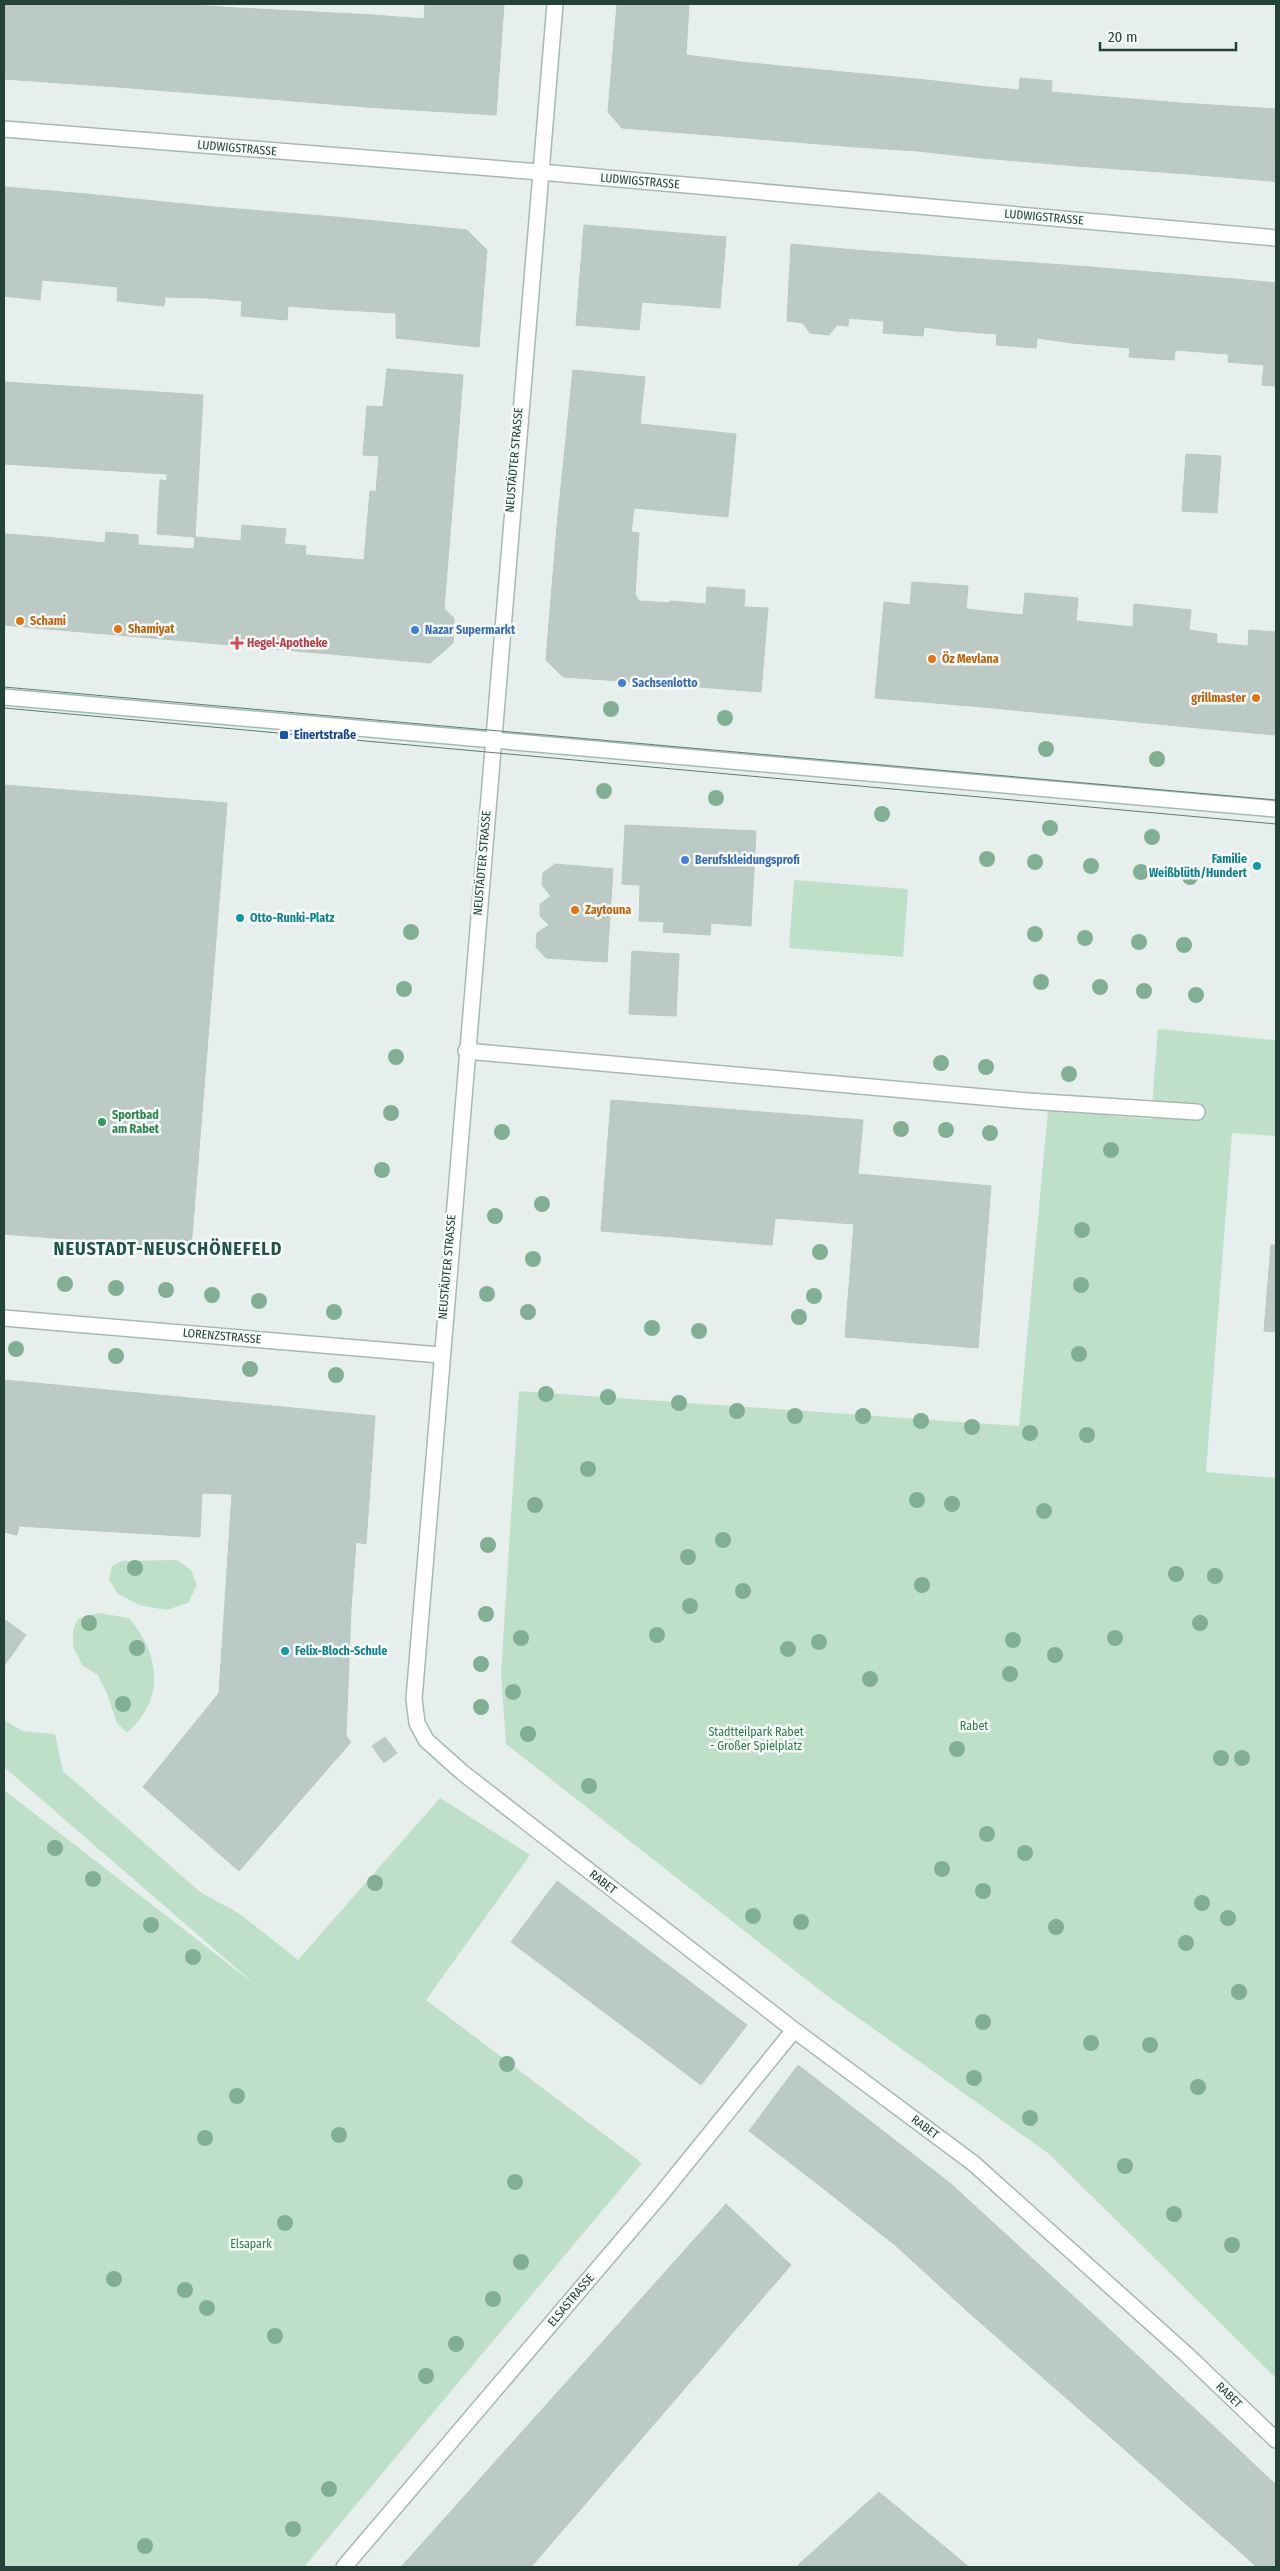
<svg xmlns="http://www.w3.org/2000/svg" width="1280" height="2571" viewBox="0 0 1280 2571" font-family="'Fira Sans Condensed',sans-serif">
  <rect width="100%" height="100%" fill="#e6efeb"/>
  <path fill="#bfe0c8" d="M794 880 908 889 903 957 789 948Z
    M1158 1029 1276 1040V1136L1232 1133 1206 1472 1276 1478V2378L1049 2154 826 1995 506 1744 501 1673 519 1391 1019 1426 1048 1110 1151 1119Z
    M177 1560 191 1570 197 1585 188 1603 166 1610 139 1605 117 1593 109 1579 112 1566 122 1561Z
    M98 1613 129 1618C160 1655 166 1698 127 1733L117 1723 107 1694 98 1675 83 1666 73 1647V1630L78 1619Z
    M4 1720 22 1731 55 1734 63 1771 200 1892 240 1914 298 1960 440 1798 530 1855 426 2000 642 2163 304 2567H4V1790L257 1986 4 1767Z"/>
  <path fill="#bbcac4" stroke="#b8c9c2" d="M4 4H124L118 87 4 79Z
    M124 4H178L238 8 232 96 118 87Z
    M425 4H504L496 115 367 107 373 15 424 19Z
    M617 4H689L686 55 741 62 735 137 622 128 608 112Z
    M238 8 373 15 367 107 232 96Z
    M741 62 801 68 795 142 735 137Z
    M801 68 864 74 857 147 795 142Z
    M864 74 926 80 918 151 857 147Z
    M1020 78 1052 81 1051 92 1083 95 1077 166 982 158 988 87 1019 90Z
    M926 80 988 87 982 158 918 151Z
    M1083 95 1180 103 1175 173 1077 166Z
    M1180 103 1276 109 1272 181 1175 173Z
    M1276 124V182L1272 181Z
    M4 187 86 194 78 283 42 280 40 300 4 296Z
    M86 194 214 207 207 298 165 297 164 306 117 301 118 287 78 283Z
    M214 207 335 217 327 309 288 306 287 320 241 316 242 301 207 298Z
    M335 217 467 230 487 250 479 347 396 338V313L327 309Z
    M584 225 726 237 720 308 642 302 639 330 576 325Z
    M791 244 854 250 848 326 837 325 829 335 810 333 803 323 787 321Z
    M854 250 962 258 956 331 924 327 923 336 883 333 884 321 848 318Z
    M962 258 1078 266 1072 343 1037 338 1036 348 996 345 997 334 956 331Z
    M1078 266 1234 279 1228 354 1175 350 1174 360 1129 357 1130 348 1072 343Z
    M1234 279 1276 283V386L1262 385 1264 365 1228 362Z
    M387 369 463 375 453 498 376 492 379 456 363 455 367 406 383 407Z
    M573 370 645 377 640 424 736 434 728 517 634 508 631 533 557 526Z
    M4 382 203 395 195 537 157 534 160 480 167 481V474L4 464Z
    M1186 454 1221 456 1217 513 1182 511Z
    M370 491 453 498 444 609 454 618 453 643 430 663 297 651 305 555 364 560Z
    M242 525 286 529 284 544 306 546 297 651 186 641 195 537 241 541Z
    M557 526 639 533 635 594 639 601 670 603 663 684 563 677 546 660Z
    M106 532 138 535V545L194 549 186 641 37 628 44 537 105 543Z
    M4 534 44 537 37 628 4 625Z
    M912 582 968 586 966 609 993 612 983 707 875 698 884 602 910 605Z
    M707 587 745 590 744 607 768 608 761 692 663 684 670 601 706 604Z
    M1025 593 1078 598 1076 621 1105 624 1096 718 983 707 993 612 1023 615Z
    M1134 604 1191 610 1189 630 1217 634 1209 729 1096 718 1105 624 1133 627Z
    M1249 630 1276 632V735L1209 729 1216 643 1248 646Z
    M4 785 227 803 191 1249 4 1234Z
    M625 825 756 831 751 926 711 923 710 935 663 932 664 922 639 921 640 885 622 884Z
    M555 864 613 869 607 962 546 958 536 947 537 933 549 925 540 916V904L551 896 542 885 543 873Z
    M632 951 679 954 676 1016 629 1014Z
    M611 1100 863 1120 858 1174 991 1186 978 1348 845 1337 854 1224 775 1218 772 1245 601 1231Z
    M1271 1245H1276V1332L1264 1331Z
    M4 1380 375 1416 366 1544 356 1542 351 1608 346 1736 351 1742 239 1871 143 1787 219 1693 232 1494 202 1493 200 1537 19 1526 17 1535 4 1532Z
    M4 1619 26 1635 4 1666Z
    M385 1737 397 1753 384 1763 372 1746Z
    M557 1881 747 2025 701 2085 511 1942Z
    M798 2065 874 2124 824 2189 749 2131Z
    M874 2124 951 2184 895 2245 824 2189Z
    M951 2184 1023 2250 966 2310 895 2245Z
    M726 2204 791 2265 531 2567H401Z
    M1023 2250 1096 2317 1040 2375 966 2310Z
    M1096 2317 1169 2385 1114 2440 1040 2375Z
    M1169 2385 1238 2449 1186 2504 1114 2440Z
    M1238 2449 1276 2485V2512L1238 2550 1186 2504Z
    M879 2492 969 2567H800L798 2565Z
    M1276 2512V2567H1257L1238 2550Z"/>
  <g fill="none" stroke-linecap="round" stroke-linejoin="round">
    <defs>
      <path id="service" d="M466 1051 1028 1101 1197 1112"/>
      <path id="pedestrian" d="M4 1318 440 1355"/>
      <path id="minor" d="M555 4C504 569 458 1134 414 1699L417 1723 426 1740 463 1773 794 2030 973 2163 1186 2354 1276 2440
        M4 129 540 172 1276 238
        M344 2567 658 2198 794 2030"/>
      <path id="secondary" d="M4 697 1276 809"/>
    </defs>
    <use href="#service" stroke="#a8b8b2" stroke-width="18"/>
    <use href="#pedestrian" stroke="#a8b8b2" stroke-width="18"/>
    <use href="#minor" stroke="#a8b8b2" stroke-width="18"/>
    <use href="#secondary" stroke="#a4bbb3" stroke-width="18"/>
    <use href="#service" stroke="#fff" stroke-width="15"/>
    <use href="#pedestrian" stroke="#fff" stroke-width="15"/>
    <use href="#minor" stroke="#fff" stroke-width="15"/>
    <use href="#secondary" stroke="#fff" stroke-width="15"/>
    <path stroke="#5f7d75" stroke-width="1" d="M4 687 1276 800
      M4 708 1276 824"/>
  </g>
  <g fill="#80af93">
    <circle cx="611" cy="709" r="8"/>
    <circle cx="725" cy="718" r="8"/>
    <circle cx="1046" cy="749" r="8"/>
    <circle cx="1157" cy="759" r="8"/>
    <circle cx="604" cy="791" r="8"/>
    <circle cx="716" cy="798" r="8"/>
    <circle cx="882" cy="814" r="8"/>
    <circle cx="1050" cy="828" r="8"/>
    <circle cx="1152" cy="837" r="8"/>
    <circle cx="987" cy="859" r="8"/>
    <circle cx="1035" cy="862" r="8"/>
    <circle cx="1091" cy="866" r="8"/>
    <circle cx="1141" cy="872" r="8"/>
    <circle cx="1190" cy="877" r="8"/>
    <circle cx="411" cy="932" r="8"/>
    <circle cx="1035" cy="934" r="8"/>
    <circle cx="1085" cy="938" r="8"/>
    <circle cx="1139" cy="942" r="8"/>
    <circle cx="1184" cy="945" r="8"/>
    <circle cx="1041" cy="982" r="8"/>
    <circle cx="1100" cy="987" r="8"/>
    <circle cx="404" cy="989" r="8"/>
    <circle cx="1144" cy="991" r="8"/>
    <circle cx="1196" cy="995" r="8"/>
    <circle cx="396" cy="1057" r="8"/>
    <circle cx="941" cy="1063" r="8"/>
    <circle cx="986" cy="1067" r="8"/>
    <circle cx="1069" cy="1074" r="8"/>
    <circle cx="391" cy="1113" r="8"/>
    <circle cx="901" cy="1129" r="8"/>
    <circle cx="946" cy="1130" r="8"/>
    <circle cx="502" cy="1132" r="8"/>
    <circle cx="990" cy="1133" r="8"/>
    <circle cx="1111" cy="1150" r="8"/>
    <circle cx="382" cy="1170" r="8"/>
    <circle cx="542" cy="1204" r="8"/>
    <circle cx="495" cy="1216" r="8"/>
    <circle cx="1082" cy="1230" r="8"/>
    <circle cx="820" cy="1252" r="8"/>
    <circle cx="533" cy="1259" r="8"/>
    <circle cx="65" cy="1284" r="8"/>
    <circle cx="1081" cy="1285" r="8"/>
    <circle cx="116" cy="1288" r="8"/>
    <circle cx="166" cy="1290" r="8"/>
    <circle cx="487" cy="1294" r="8"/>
    <circle cx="212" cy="1295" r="8"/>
    <circle cx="814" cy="1296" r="8"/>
    <circle cx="259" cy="1301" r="8"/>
    <circle cx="334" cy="1312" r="8"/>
    <circle cx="528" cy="1312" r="8"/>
    <circle cx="799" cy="1317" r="8"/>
    <circle cx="652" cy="1328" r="8"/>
    <circle cx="699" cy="1331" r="8"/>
    <circle cx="16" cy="1349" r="8"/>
    <circle cx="1079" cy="1354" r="8"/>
    <circle cx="116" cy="1356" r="8"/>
    <circle cx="250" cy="1369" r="8"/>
    <circle cx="336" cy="1375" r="8"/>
    <circle cx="546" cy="1394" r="8"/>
    <circle cx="608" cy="1397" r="8"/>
    <circle cx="679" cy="1403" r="8"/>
    <circle cx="737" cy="1411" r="8"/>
    <circle cx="795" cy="1416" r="8"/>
    <circle cx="863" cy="1416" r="8"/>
    <circle cx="921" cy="1421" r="8"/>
    <circle cx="972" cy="1427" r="8"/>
    <circle cx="1030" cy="1433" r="8"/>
    <circle cx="1087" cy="1435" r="8"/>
    <circle cx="588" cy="1469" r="8"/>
    <circle cx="917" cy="1500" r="8"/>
    <circle cx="952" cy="1504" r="8"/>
    <circle cx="535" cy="1505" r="8"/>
    <circle cx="1044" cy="1511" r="8"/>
    <circle cx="723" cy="1540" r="8"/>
    <circle cx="488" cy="1545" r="8"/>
    <circle cx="688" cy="1557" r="8"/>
    <circle cx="135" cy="1568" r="8"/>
    <circle cx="1176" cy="1574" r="8"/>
    <circle cx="1215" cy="1576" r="8"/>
    <circle cx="922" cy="1585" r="8"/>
    <circle cx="743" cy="1591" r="8"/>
    <circle cx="690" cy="1606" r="8"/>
    <circle cx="486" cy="1614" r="8"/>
    <circle cx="89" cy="1623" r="8"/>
    <circle cx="1200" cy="1623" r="8"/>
    <circle cx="657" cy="1635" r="8"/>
    <circle cx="521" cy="1638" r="8"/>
    <circle cx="1115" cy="1638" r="8"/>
    <circle cx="1013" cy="1640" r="8"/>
    <circle cx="819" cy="1642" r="8"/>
    <circle cx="137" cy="1648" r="8"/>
    <circle cx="788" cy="1649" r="8"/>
    <circle cx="1055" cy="1655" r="8"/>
    <circle cx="481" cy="1664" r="8"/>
    <circle cx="1010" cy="1674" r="8"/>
    <circle cx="870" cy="1679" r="8"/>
    <circle cx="513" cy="1692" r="8"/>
    <circle cx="123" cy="1704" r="8"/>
    <circle cx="481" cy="1707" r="8"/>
    <circle cx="528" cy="1734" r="8"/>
    <circle cx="957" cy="1749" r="8"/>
    <circle cx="1221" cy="1758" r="8"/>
    <circle cx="1242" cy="1758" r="8"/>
    <circle cx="589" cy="1786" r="8"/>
    <circle cx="987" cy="1834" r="8"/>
    <circle cx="55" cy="1848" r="8"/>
    <circle cx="1025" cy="1853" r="8"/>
    <circle cx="942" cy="1869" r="8"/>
    <circle cx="93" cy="1879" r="8"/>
    <circle cx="375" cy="1883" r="8"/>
    <circle cx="983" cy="1891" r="8"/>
    <circle cx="1202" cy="1903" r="8"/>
    <circle cx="753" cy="1916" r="8"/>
    <circle cx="1228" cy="1918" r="8"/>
    <circle cx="801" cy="1922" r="8"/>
    <circle cx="151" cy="1925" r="8"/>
    <circle cx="1056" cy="1927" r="8"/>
    <circle cx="1186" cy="1943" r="8"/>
    <circle cx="193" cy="1957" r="8"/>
    <circle cx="1239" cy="1992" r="8"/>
    <circle cx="983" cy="2022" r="8"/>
    <circle cx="1091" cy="2043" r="8"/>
    <circle cx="1150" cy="2045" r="8"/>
    <circle cx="507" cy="2064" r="8"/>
    <circle cx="974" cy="2078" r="8"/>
    <circle cx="1198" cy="2087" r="8"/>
    <circle cx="237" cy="2096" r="8"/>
    <circle cx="1030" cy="2118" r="8"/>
    <circle cx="339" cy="2135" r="8"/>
    <circle cx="205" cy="2138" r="8"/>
    <circle cx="1125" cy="2166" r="8"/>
    <circle cx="515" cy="2182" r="8"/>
    <circle cx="1174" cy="2214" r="8"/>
    <circle cx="285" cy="2223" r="8"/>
    <circle cx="1232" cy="2245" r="8"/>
    <circle cx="521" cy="2262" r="8"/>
    <circle cx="114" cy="2279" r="8"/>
    <circle cx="185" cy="2290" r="8"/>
    <circle cx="493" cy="2299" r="8"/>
    <circle cx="207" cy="2308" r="8"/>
    <circle cx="275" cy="2336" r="8"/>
    <circle cx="456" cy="2344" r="8"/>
    <circle cx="426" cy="2376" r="8"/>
    <circle cx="329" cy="2489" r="8"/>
    <circle cx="293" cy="2529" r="8"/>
    <circle cx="145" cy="2546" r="8"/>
  </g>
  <g fill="#e8710a" stroke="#f7fbf9" stroke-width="2">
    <circle cx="20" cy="621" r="5"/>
    <circle cx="118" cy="629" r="5"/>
    <circle cx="932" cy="659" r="5"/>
    <circle cx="1256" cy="698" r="5"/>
    <circle cx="575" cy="910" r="5"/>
  </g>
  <g fill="#3f7fe0" stroke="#f7fbf9" stroke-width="2">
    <circle cx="415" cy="630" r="5"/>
    <circle cx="622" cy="683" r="5"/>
    <circle cx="685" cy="860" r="5"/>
  </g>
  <path fill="#e0444e" stroke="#f7fbf9" stroke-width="2" d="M234.5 635.5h5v5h5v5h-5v5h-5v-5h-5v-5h5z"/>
  <rect fill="#1a4fb4" stroke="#f7fbf9" stroke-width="2" x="279" y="730" width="10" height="10" rx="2.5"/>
  <g fill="#0f9aa8" stroke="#f7fbf9" stroke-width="2">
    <circle cx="1257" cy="866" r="5"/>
    <circle cx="240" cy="918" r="5"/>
    <circle cx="285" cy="1651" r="5"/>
  </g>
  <circle fill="#2e9e5b" stroke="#f7fbf9" stroke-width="2" cx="102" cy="1122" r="5"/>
  <g text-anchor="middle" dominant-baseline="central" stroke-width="5" stroke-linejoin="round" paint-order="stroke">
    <g font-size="12" fill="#24423a" stroke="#f7fbf9">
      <text transform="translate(237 148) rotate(5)">LUDWIGSTRASSE</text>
      <text transform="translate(640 181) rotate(5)">LUDWIGSTRASSE</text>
      <text transform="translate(1044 217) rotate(5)">LUDWIGSTRASSE</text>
      <text transform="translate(514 460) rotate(-85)">NEUSTÄDTER STRASSE</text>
      <text transform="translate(482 863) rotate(-85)">NEUSTÄDTER STRASSE</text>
      <text transform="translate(447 1267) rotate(-85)">NEUSTÄDTER STRASSE</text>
      <text transform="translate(222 1336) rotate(5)">LORENZSTRASSE</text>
      <text transform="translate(603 1882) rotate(38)">RABET</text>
      <text transform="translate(925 2127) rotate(37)">RABET</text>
      <text transform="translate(571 2300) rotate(-50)">ELSASTRASSE</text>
      <text transform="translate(1229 2395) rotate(44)">RABET</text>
    </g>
    <g font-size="12" font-weight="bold" fill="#c56008" stroke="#f7fbf9" text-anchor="start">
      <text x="30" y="621">Schami</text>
      <text x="128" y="629">Shamiyat</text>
      <text x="942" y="659">Öz Mevlana</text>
      <text x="1246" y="698" text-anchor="end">grillmaster</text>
      <text x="585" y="910">Zaytouna</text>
    </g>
    <g font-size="12" font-weight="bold" fill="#366cbe" stroke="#f7fbf9" text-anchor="start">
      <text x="425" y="630">Nazar Supermarkt</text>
      <text x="632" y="683">Sachsenlotto</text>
      <text x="695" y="860">Berufskleidungsprofi</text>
    </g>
    <g font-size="12" font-weight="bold" fill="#be3a42" stroke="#f7fbf9" text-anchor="start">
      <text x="247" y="643">Hegel-Apotheke</text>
    </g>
    <g font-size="12" font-weight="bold" fill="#164399" stroke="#f7fbf9" text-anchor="start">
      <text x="294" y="735">Einertstraße</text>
    </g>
    <g font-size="12" font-weight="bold" fill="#0d838f" stroke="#f7fbf9" text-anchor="start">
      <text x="1247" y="859" text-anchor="end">Familie<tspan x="1247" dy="14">Weißblüth/Hundert</tspan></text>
      <text x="250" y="918">Otto-Runki-Platz</text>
      <text x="295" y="1651">Felix-Bloch-Schule</text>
    </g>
    <g font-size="12" font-weight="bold" fill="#27864d" stroke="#f7fbf9" text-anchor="start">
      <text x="112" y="1115">Sportbad<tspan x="112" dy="14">am Rabet</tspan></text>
    </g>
    <g font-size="12" fill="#2d7a4b" stroke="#f7fbf9">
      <text x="974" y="1726">Rabet</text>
      <text x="756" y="1732">Stadtteilpark Rabet<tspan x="756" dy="14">- Großer Spielplatz</tspan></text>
      <text x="251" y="2244">Elsapark</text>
    </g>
    <g font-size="18" font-weight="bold" letter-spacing="1" fill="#1f5548" stroke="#f7fbf9">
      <text x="168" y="1249">NEUSTADT-NEUSCHÖNEFELD</text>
    </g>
  </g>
  <rect width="1280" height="2571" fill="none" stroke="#24423a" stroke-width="10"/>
  <path d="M1100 42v8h136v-8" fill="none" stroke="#24423a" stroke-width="2.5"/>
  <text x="1108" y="42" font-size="15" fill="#24423a" stroke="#f7fbf9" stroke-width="4" paint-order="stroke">20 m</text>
</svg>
